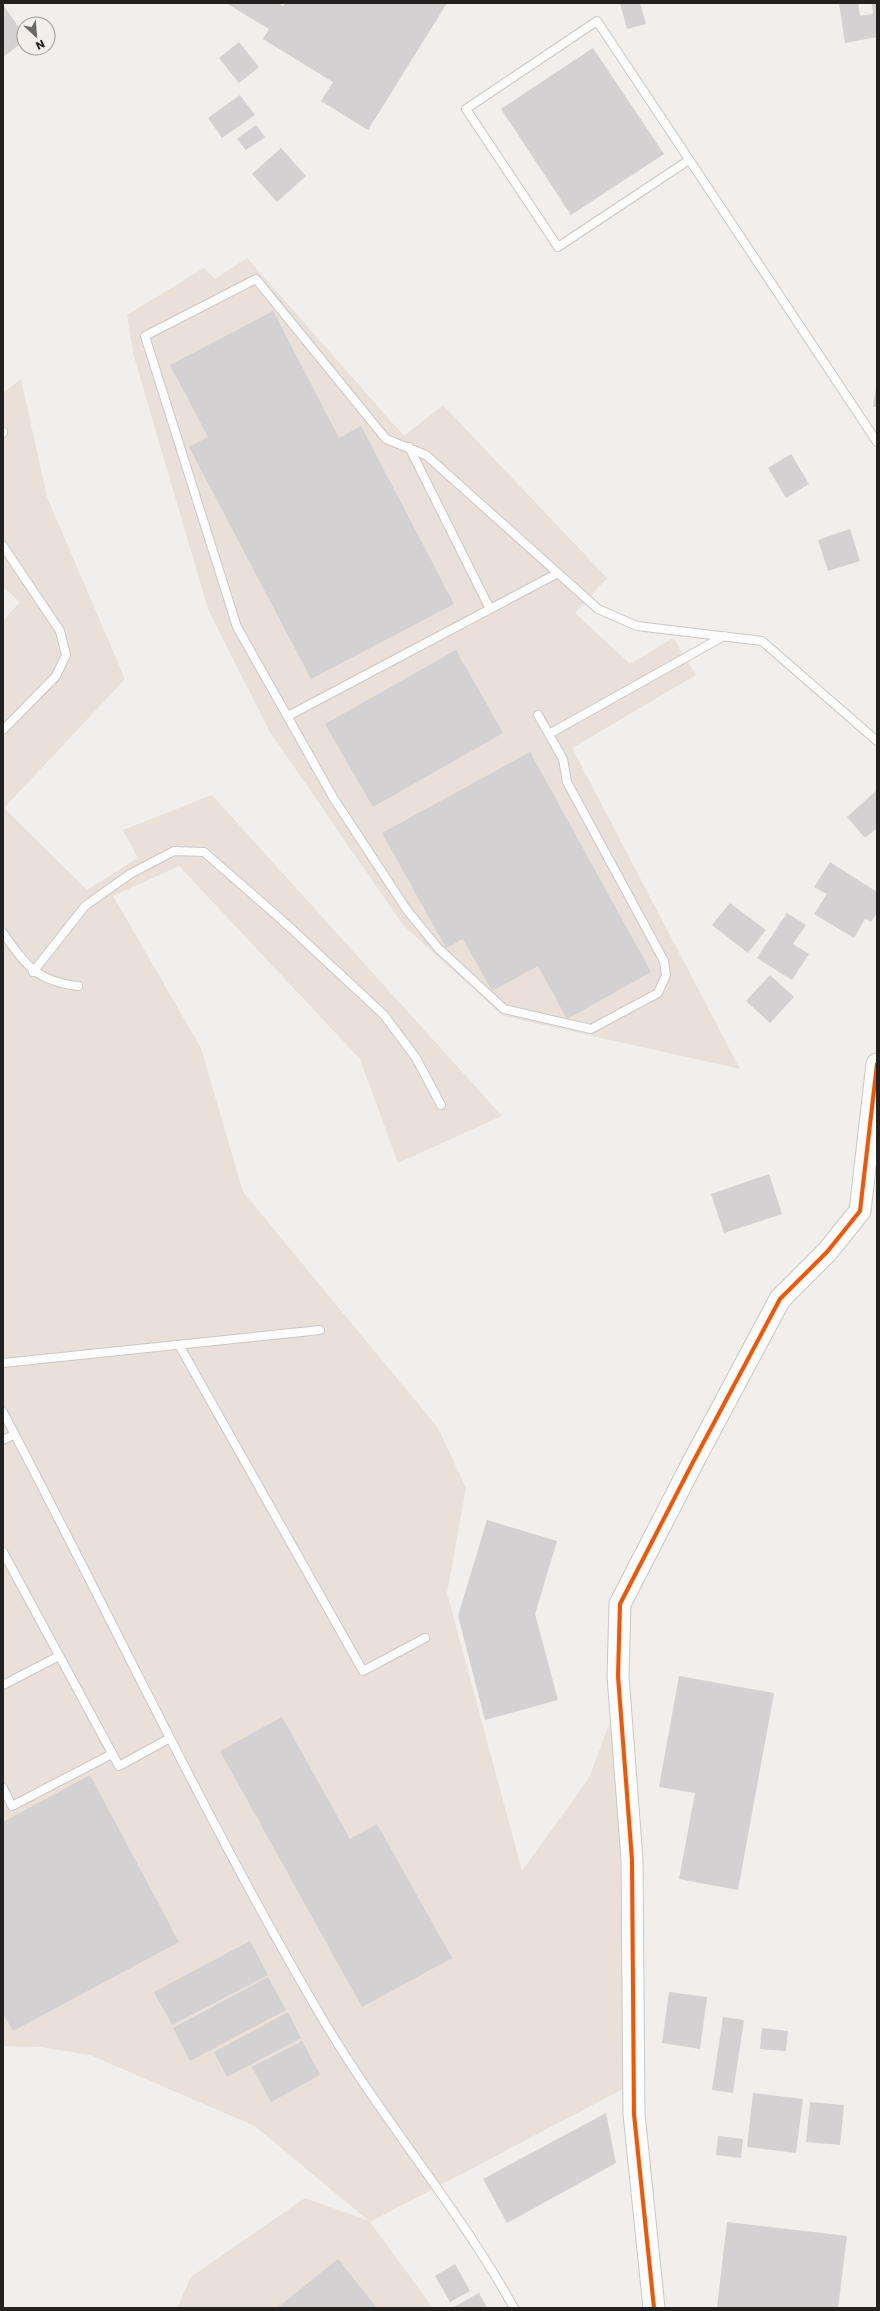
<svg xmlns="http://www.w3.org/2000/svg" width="880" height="2311" viewBox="0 0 880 2311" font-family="Poppins,sans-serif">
  <rect width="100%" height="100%" fill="#f1eeeb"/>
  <path fill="#e8e0d9" d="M247 258 404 436 443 405 607 578 575 613 630 664 673 638 696 675 572 748 740 1069 503 1016 403 925 270 732 208 609 133 353 127 315 204 268 215 279Z
    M21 379 47 497 125 679 4 808 87 890 138 858 123 830 212 795 502 1116 398 1163 360 1059 179 866 113 896 201 1048 243 1192 438 1428 466 1488 447 1593 522 1871 589 1778 612 1717 620 1841 623 2089 370 2222 433 2308H177L191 2277 305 2198 369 2221 255 2126 90 2055 40 2047 3 2046V621L20 602 3 587V393Z"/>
  <path fill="#d3d1d1" d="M226 3H278L283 6 285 3H447L368 130 321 101 333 82 263 39 269 29Z
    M620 3H640L646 24 627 29Z
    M839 3H858L860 16 873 14 872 3H877V37L845 43Z
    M3 5 24 34V41L3 57Z
    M239 42 259 67 239 83 219 58Z
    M593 48 664 154 571 215 501 109Z
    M240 95 255 115 222 138 208 118Z
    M256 125 265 137 246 150 237 139Z
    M281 148 306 176 277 202 252 174Z
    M273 311 339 438 361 426 454 604 311 679 189 447 208 437 170 365Z
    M876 388H877V407H873Z
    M791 454 809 484 786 498 768 468Z
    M850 529 860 561 828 571 818 540Z
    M456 650 503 733 373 807 325 724Z
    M530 752 651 972 567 1019 538 966 492 991 463 939 446 948 382 833Z
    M877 790V828L865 838 847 817Z
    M830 862 877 892V913L871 922 865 919 854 938 814 914 827 894 814 887Z
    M730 903 766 930 748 953 712 925Z
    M787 913 806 925 793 944 809 954 792 980 757 958Z
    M770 975 794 997 770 1023 746 1001Z
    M769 1174 782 1214 724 1233 711 1194Z
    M487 1520 557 1541 535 1614 558 1700 485 1720 458 1616Z
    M679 1676 774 1693 738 1890 679 1879 695 1793 659 1787Z
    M282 1717 350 1839 377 1824 452 1958 362 2007 220 1751Z
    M90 1775 179 1942 13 2031 3 2013V1822Z
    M250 1941 268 1975 172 2025 154 1992Z
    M268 1977 286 2010 190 2061 173 2028Z
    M669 1992 707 1997 700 2049 662 2043Z
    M288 2012 301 2038 227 2077 214 2052Z
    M723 2017 744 2020 733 2093 712 2090Z
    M762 2028 788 2031 786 2051 760 2049Z
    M302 2041 320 2075 271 2102 252 2067Z
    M753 2093 803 2099 796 2153 747 2147Z
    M810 2102 844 2105 840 2145 806 2142Z
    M606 2113 616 2163 507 2223 483 2179Z
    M718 2136 743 2139 741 2158 716 2155Z
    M727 2222 847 2236 838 2308H717Z
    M338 2259 377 2308H277Z
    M455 2264 470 2291 450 2302 435 2276Z
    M479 2293 487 2308H452Z"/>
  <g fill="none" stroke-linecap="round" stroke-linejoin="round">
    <defs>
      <path id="lane" d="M689 160 558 247 466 109 597 21 877 442
        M3 433V432
        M409 447 490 609
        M3 546 60 631 66 655 56 676 3 730
        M538 715 563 759 567 782 664 961 666 975 658 993 591 1029 504 1009 438 948 407 910 334 799 237 627 145 336 256 279 386 439 426 455 598 609 637 626 762 641 877 741
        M288 716 558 573
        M549 734 724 636
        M3 933C26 965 36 981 78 986
        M33 972 85 906 130 874 174 851 204 852 283 921 384 1015 416 1058 441 1105
        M179 1345 363 1671 425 1638
        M3 1363 320 1330
        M3 1412C110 1614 206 1821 322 2018 381 2118 458 2207 514 2308
        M3 1440 15 1434
        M3 1552 119 1766 170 1738
        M3 1685 59 1656
        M3 1788 12 1806 112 1754"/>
      <path id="secondary" d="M654 2308 634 2114 632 1860 618 1676 620 1604 692 1464 780 1299 827 1252 860 1211 877 1064"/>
    </defs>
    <use href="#lane" stroke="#cac8c5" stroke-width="10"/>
    <use href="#secondary" stroke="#cac8c5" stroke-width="23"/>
    <use href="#lane" stroke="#fdfcfc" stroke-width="8"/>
    <use href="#secondary" stroke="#fdfcfc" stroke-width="21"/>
    <defs>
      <path id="cycleway" d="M654 2308 634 2114 632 1860 618 1676 620 1604 692 1464 780 1299 827 1252 860 1211 877 1064"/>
    </defs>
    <use href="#cycleway" stroke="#f3eee9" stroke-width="6"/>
    <use href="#cycleway" stroke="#e8590c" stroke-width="4"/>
  </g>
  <rect width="880" height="2311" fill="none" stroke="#23211f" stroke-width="8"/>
  <g transform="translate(36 36) rotate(154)"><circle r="19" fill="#f3eee9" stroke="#a09c98"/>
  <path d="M0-3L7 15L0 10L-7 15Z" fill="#6b6966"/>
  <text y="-6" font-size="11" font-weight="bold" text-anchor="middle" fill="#23211f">N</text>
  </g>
</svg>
